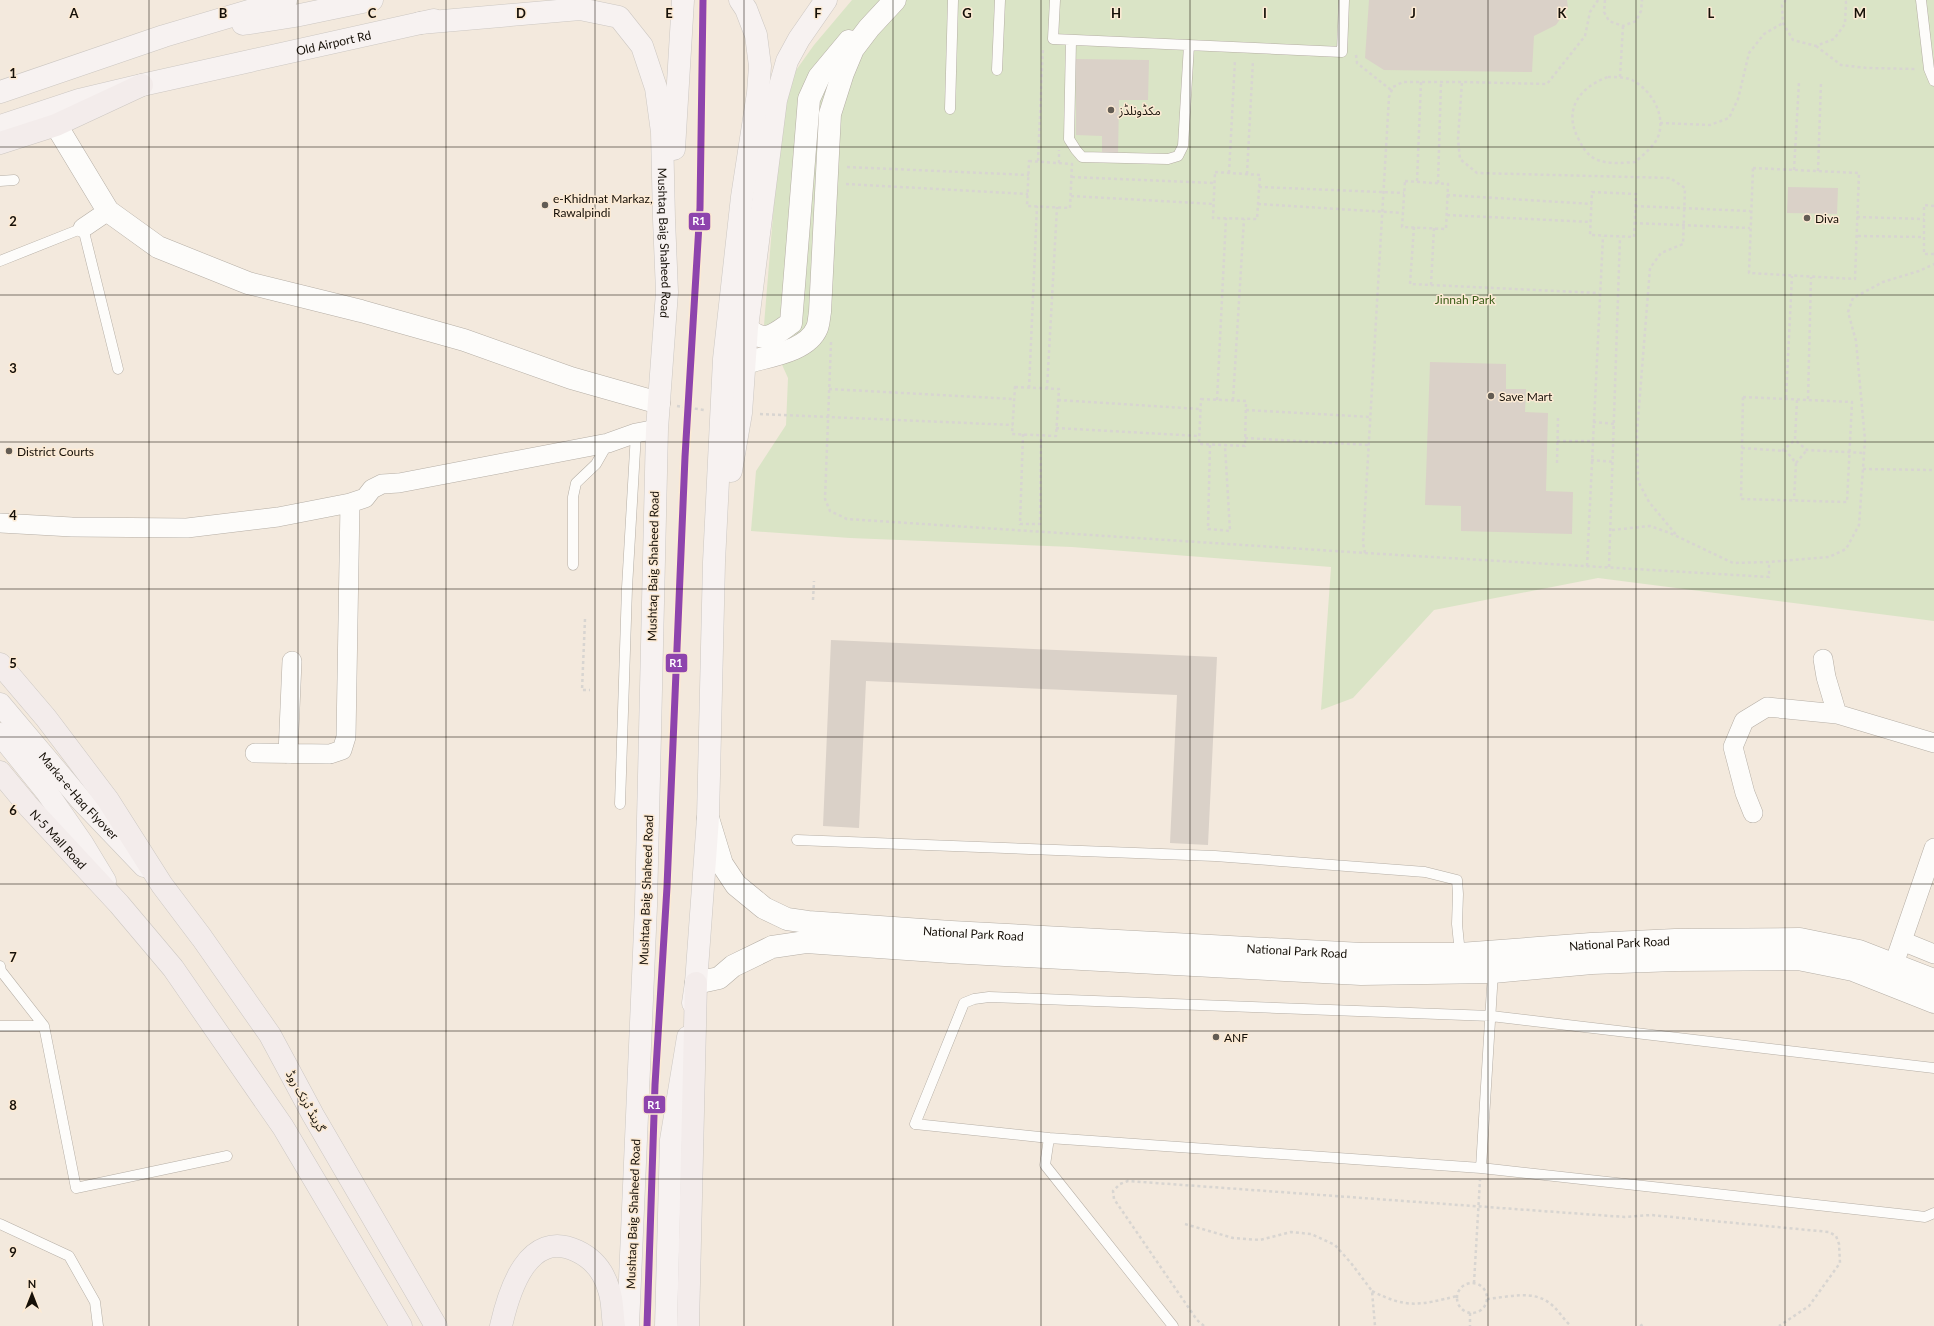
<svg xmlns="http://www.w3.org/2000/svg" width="1934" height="1326" viewBox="0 0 1934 1326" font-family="Lato,'Noto Sans Arabic',sans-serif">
  <rect width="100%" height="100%" fill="#f3e9dd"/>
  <path fill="#dae4c6" d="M852 0H1934V621L1598 578 1434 610 1353 698 1321 710 1331 567 1072 547 850 538 751 531 756 471 786 425 788 378 764 325 781 118 794 73 814 45Z"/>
  <path fill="#dad1c8" d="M1369 0H1567L1568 8 1556 25 1534 36 1532 72 1384 70 1365 58Z
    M1076 59 1149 60 1148 100H1119L1118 156 1102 155V136L1076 135Z
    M1788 187 1838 188 1837 214 1787 213Z
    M1430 362 1506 364V389H1526L1525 412 1548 413 1546 491 1573 492 1572 534 1461 531V506L1425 505Z
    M831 640 1217 657 1208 845 1170 843 1177 695 866 681 859 828 823 826Z"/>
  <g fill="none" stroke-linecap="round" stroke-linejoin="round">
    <defs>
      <path id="lane" d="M1055 0 1053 39 1342 52 1344 0
        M1921 0 1929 69 1934 81
        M1071 41 1069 139 1076 150 1082 157 1168 159 1178 156 1183 146 1189 45
        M997 70 1000 0
        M950 109 953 0
        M0 181 14 180
        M0 261 83 228 118 369
        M573 565V497L576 483 596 464 608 443
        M620 804 627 588 636 433
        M797 840 1215 856 1425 872 1457 880 1458 894 1457 924 1460 954
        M0 966 1 971 44 1026H0
        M44 1026 76 1188 227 1156
        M1934 1068 1491 1016 989 997 974 999 964 1003 915 1124 1049 1138 1481 1168 1917 1216 1925 1217 1934 1213
        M1049 1138 1045 1165 1173 1326
        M1481 1168 1493 972
        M0 1224 69 1256 95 1302 98 1326"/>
      <path id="street" d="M83 228 108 211
        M0 523 72 527 187 528 278 517 350 503 365 498 372 489 382 484 399 483 608 443 636 433 657 429
        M1823 659 1826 677 1837 714 1934 743
        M255 753 330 754 342 750 346 737 350 503
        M288 754 292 661
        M1753 813 1745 793 1733 747 1744 721 1767 707 1837 714
        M1902 941 1934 954
        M1894 964 1934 848"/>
      <g id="secondary">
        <path d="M56 125 108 211 158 247 248 283 361 311 464 340 571 378 659 403"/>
        <path d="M747 328C765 345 775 334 791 323L809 99 819 77 849 41"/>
        <path d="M745 363C767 356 807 352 817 328 819 323 819 317 820 312L830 114 843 73 853 49 869 28 895 0"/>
        <path id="s1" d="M708 818 722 864 736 885 764 908 787 919 808 922 951 932 1362 954H1460L1591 944 1675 940 1800 939 1859 951 1934 980"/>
        <path d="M696 983 719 978 733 966 772 947 806 942 950 952 1361 974 1493 972 1592 963 1676 960 1798 959 1853 970 1934 1002"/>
      </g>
      <g id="primary">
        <path id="s2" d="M420 23 580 9 619 17 642 46 656 88 662 132 664 219 667 292 657 429 646 906 628 1326"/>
        <path d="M243 24 295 16 372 0"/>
        <path d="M0 92 164 36 286 0"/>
        <path id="s3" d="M0 126 79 100 142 85 434 20"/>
        <path d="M674 149 683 0"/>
        <path d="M731 471 741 413 747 328 776 100 787 61 799 39 826 0"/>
        <path id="s4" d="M0 704 81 800 144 866"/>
        <path d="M0 734 46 791 82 843 105 881"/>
        <path d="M693 1003 696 983 708 818 714 562 724 359 742 197 758 93 760 66 756 35 746 9 740 0"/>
        <path d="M666 1326 671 1140 688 1037"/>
      </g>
      <g id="highway">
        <path d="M0 143 56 125 142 85"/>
        <path d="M0 664 46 718 108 800 162 885 202 938 270 1035 313 1115 436 1326"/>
        <path id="s5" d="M0 772 29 807 119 904 173 968 283 1127 401 1326"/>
        <path d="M501 1326C509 1291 528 1228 577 1251 594 1259 604 1272 609 1290 613 1301 612 1314 614 1326"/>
        <path d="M688 1326 696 983"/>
      </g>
    </defs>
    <use href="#lane" stroke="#b5aea5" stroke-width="11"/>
    <use href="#street" stroke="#b5aea5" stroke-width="20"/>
    <use href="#secondary" stroke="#b5aea5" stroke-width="23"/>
    <use href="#primary" stroke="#ccc7c2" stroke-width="23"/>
    <use href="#highway" stroke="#ccc7c2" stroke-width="23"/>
    <path stroke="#d8d5d1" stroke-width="2.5" stroke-dasharray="3 3" stroke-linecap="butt" d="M1598 0 1590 12 1585 36 1547 84 1462 82 1458 139 1460 159 1477 173 1670 178 1685 188 1683 244 1661 253 1650 268 1637 432 1638 481 1649 502 1678 537
      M1605 0 1604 12 1609 21 1623 26 1636 21 1641 11 1642 0
      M1786 0 1782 5 1783 23 1793 40 1816 46 1834 39 1845 24 1846 2 1844 0
      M1816 46 1841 65 1867 68 1917 69
      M1356 55 1357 63 1391 90
      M1608 77C1616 77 1625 77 1632 80 1651 90 1665 113 1659 134 1656 145 1643 155 1635 162 1622 163 1603 165 1592 157 1585 152 1582 146 1578 138 1563 109 1580 87 1608 77Z
      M1620 77 1623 26
      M1660 123 1710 125 1729 118 1738 99 1749 53 1764 34 1783 23
      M1029 161 1072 164 1070 208 1027 206Z
      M1038 161 1043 47
      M1059 163V150
      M847 167 1029 175
      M1753 168 1859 173 1855 279 1749 273Z
      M1794 170 1799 82
      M1818 171 1821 82
      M1215 172 1260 175 1257 219 1213 218Z
      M1229 173 1235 60
      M1247 174 1253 60
      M1072 177 1215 183
      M1405 181 1448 184 1446 229 1402 227Z
      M1417 181 1421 82
      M1438 183 1441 82
      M846 184 1028 194
      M1259 187 1404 193
      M1592 192 1636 194 1634 237 1590 235Z
      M1447 195 1592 204
      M1071 196 1214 204
      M1258 204 1403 213
      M1635 206 1750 211
      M1934 206 1924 205V254H1934
      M1447 215 1591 222
      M1857 217 1924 219
      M1634 223 1750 228
      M1414 227 1410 284 1599 293
      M1858 236 1924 237
      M1431 285 1434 228
      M831 342 825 499 830 511 847 519 1365 553 1363 543 1389 97 1393 87 1403 82H1462
      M1015 387 1059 389 1056 436 1012 434Z
      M1029 388 1037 206
      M829 389 1014 399
      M1047 389 1057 207
      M1743 397 1852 402 1847 502 1741 499Z
      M1786 398 1792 276
      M1201 399 1246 401 1245 446 1199 444Z
      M1808 399 1811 277
      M1058 400 1200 409
      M1217 400 1226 218
      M1233 400 1244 219
      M1797 400 1795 440 1807 450 1864 453
      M677 406 704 410
      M1246 410 1371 417
      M760 414 1013 425
      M1593 422 1615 424
      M1056 428 1199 436
      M1023 434 1020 524H1040L1041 436
      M1245 438 1369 445
      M1557 441H1592
      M1210 445 1208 529 1230 531 1225 446
      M1742 448 1786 451 1796 463 1794 500
      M1782 451 1795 440
      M1591 460 1614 462
      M1557 463 1558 418
      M1796 463 1807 450
      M1863 469 1934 470
      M1612 530 1650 526 1670 533 1733 563 1769 562 1829 557 1846 549 1859 525 1865 440 1856 341 1848 312 1853 298 1883 282 1919 271 1934 264
      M1365 553 1769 577V562
      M1587 566 1603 236
      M1609 567 1620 237
      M813 600 814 581
      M585 619 582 690H590
      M1185 1224 1233 1238 1260 1240 1291 1232 1311 1234 1335 1245 1351 1263 1372 1291 1375 1326
      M1474 1283 1480 1180
      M1457 1298a15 15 0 1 1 30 0a15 15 0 1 1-30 0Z
      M1372 1291C1407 1309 1420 1305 1457 1296
      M1487 1299C1509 1297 1534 1289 1552 1305 1559 1311 1564 1320 1571 1326
      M1470 1313V1326
      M1204 1326 1197 1320 1114 1199 1113 1191 1120 1184 1128 1181 1625 1217 1651 1215 1829 1232 1836 1236 1839 1244 1840 1263 1809 1306 1779 1326
      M1640 1326 1645 1323"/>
    <use href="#lane" stroke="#fdfcfa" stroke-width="10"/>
    <use href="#street" stroke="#fdfcfa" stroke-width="19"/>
    <use href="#secondary" stroke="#fdfcfa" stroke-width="22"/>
    <use href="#primary" stroke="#f7f2f1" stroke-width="22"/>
    <use href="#highway" stroke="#f3eceb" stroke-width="22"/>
    <defs>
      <path id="rail-1" d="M647 1326 655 1085 667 887 685 457 700 208 703 0"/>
    </defs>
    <use href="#rail-1" stroke="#fcead4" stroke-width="10"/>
    <use href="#rail-1" stroke="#8e44ad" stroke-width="7"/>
  </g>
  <path fill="none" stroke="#161008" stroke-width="1" stroke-opacity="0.55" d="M149 0V1326M298 0V1326M446 0V1326M595 0V1326M744 0V1326M893 0V1326M1041 0V1326M1190 0V1326M1339 0V1326M1488 0V1326M1636 0V1326M1785 0V1326M0 147H1934M0 295H1934M0 442H1934M0 589H1934M0 737H1934M0 884H1934M0 1031H1934M0 1179H1934"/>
  <g fill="#635c53" stroke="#fcead4" stroke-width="1.5">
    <circle cx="1111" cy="110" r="4"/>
    <circle cx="545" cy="205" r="4"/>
    <circle cx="1807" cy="218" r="4"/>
    <circle cx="1491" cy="396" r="4"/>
    <circle cx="9" cy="451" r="4"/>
    <circle cx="1216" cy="1037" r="4"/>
  </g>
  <g text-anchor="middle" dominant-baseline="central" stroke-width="3" stroke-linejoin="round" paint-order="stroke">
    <g font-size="12" fill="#161008" stroke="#fcead4">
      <text stroke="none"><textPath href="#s3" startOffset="344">Old Airport Rd</textPath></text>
      <text stroke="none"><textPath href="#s2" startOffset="437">Mushtaq Baig Shaheed Road</textPath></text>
      <text transform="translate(653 566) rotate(-89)">Mushtaq Baig Shaheed Road</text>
      <text stroke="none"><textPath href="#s4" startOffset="121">Marka-e-Haq Flyover</textPath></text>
      <text stroke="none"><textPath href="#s5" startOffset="89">N-5 Mall Road</textPath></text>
      <text transform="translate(646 890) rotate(-88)">Mushtaq Baig Shaheed Road</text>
      <text stroke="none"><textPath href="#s1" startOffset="322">National Park Road</textPath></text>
      <text stroke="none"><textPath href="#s1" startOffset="969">National Park Road</textPath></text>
      <text stroke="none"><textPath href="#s1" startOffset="646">National Park Road</textPath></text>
      <text transform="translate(306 1101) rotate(61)">گرینڈ ٹرنک روڈ</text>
      <text transform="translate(633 1214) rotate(-88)">Mushtaq Baig Shaheed Road</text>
    </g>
    <g font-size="12" fill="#161008" stroke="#fcead4" text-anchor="start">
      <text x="1119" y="110">مکڈونلڈز</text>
      <text x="553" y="198">e-Khidmat Markaz,<tspan x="553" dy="14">Rawalpindi</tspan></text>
      <text x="1815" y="218">Diva</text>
      <text x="1499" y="396">Save Mart</text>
      <text x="17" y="451">District Courts</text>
      <text x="1224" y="1037">ANF</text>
    </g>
    <g font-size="12" fill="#3a5c17" stroke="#fcead4">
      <text x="1465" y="299">Jinnah Park</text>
    </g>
  </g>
  <g font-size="13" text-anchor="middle" font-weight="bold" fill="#161008" stroke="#fcead4" stroke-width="3" stroke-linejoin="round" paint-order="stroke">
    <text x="74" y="18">A</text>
    <text x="223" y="18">B</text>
    <text x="372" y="18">C</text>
    <text x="521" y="18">D</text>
    <text x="669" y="18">E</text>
    <text x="818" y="18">F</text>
    <text x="967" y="18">G</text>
    <text x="1116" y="18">H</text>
    <text x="1265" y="18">I</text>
    <text x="1413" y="18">J</text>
    <text x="1562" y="18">K</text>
    <text x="1711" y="18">L</text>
    <text x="1860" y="18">M</text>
    <text x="13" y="78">1</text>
    <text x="13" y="226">2</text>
    <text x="13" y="373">3</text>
    <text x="13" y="520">4</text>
    <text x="13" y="668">5</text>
    <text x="13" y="815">6</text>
    <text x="13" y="962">7</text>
    <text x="13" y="1110">8</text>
    <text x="13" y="1257">9</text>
  </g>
  <g stroke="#fcead4" stroke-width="1.5">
    <rect x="688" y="212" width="23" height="19" rx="4" fill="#8e44ad"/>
    <rect x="665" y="653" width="23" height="20" rx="4" fill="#8e44ad"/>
    <rect x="643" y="1095" width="23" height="19" rx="4" fill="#8e44ad"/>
  </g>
  <g font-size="11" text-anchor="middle" font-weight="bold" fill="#fff">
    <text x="699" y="225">R1</text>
    <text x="676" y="667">R1</text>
    <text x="654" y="1109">R1</text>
  </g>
  <g transform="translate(32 1294)" stroke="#fcead4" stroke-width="3" paint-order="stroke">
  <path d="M0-3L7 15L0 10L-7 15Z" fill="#161008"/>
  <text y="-6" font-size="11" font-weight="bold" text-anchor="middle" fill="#161008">N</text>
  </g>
</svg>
